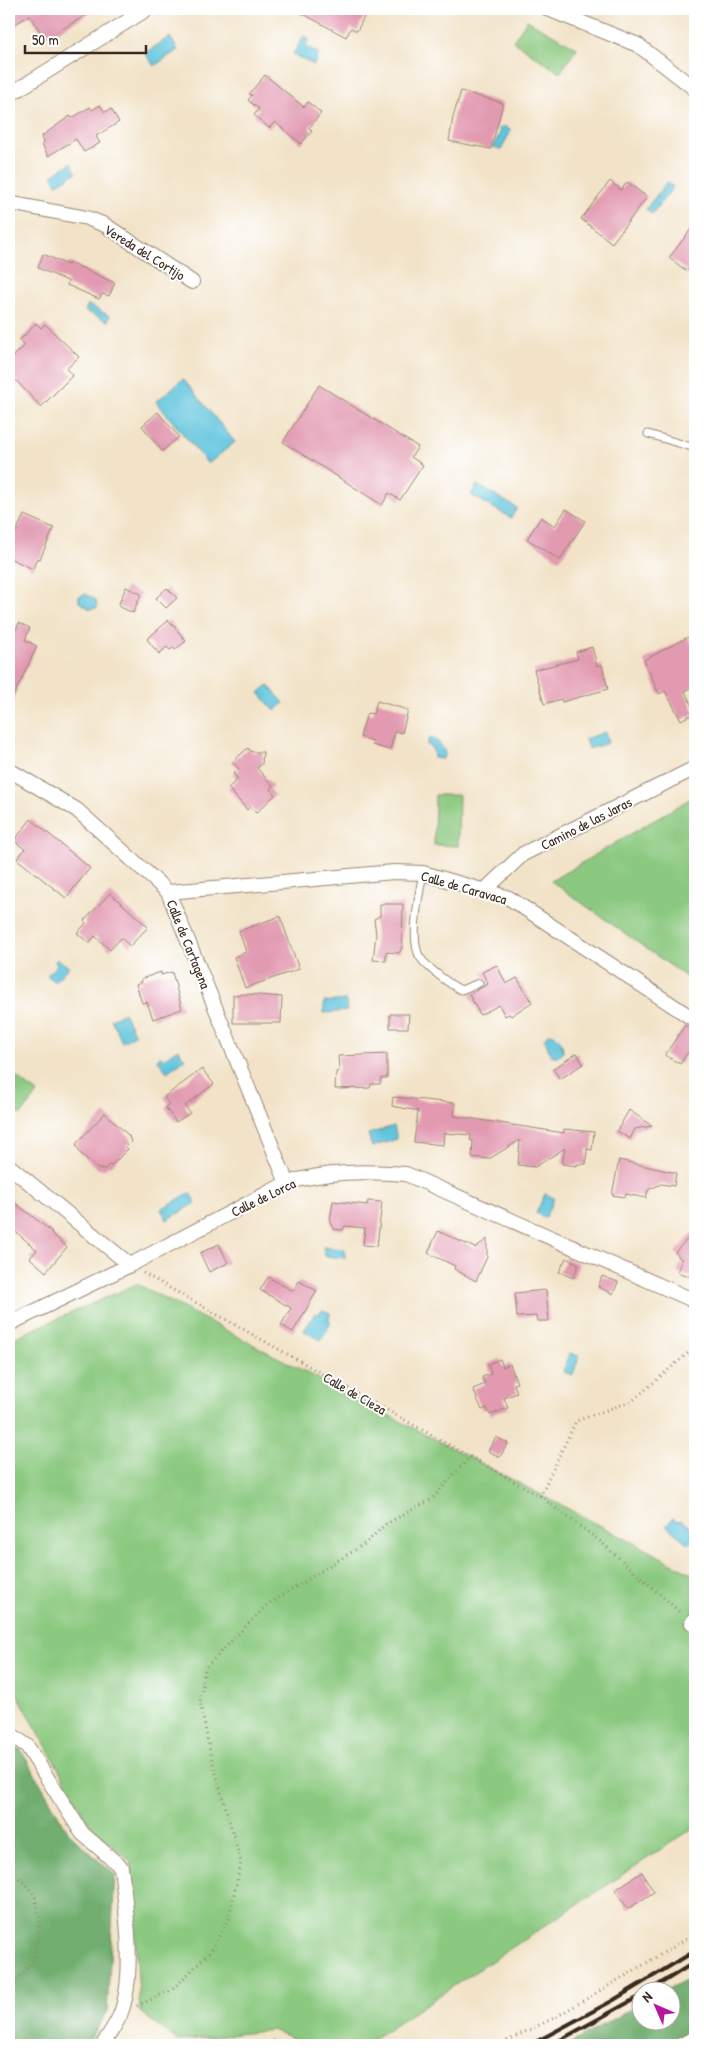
<svg xmlns="http://www.w3.org/2000/svg" width="704" height="2054" viewBox="0 0 704 2054" font-family="'Patrick Hand',sans-serif">
  <rect width="100%" height="100%" fill="#fff"/>
  <filter id="ink" filterUnits="userSpaceOnUse"><feTurbulence type="fractalNoise" baseFrequency=".02" numOctaves="2"/><feDisplacementMap in="SourceGraphic" scale="10" xChannelSelector="R" yChannelSelector="G"/><feConvolveMatrix kernelMatrix="1 2 1 2 8 2 1 2 1" color-interpolation-filters="sRGB"/></filter>
  <filter id="wash" filterUnits="userSpaceOnUse"><feTurbulence type="fractalNoise" baseFrequency=".0096" numOctaves="4" result="noise"/><feDisplacementMap in="SourceGraphic" scale="20" xChannelSelector="R" yChannelSelector="G"/><feGaussianBlur stdDeviation="1.12" result="paint"/><feColorMatrix in="noise" values="0 0 0 0 0 0 0 0 0 0 0 0 0 0 0 0 0 1.4 0 .05"/><feComposite in="paint" operator="in"/></filter>
  <g filter="url(#wash)">
    <rect width="100%" height="100%" fill="#f2e3c8"/>
    <path fill="#8bc980" stroke="#637a4f" d="M527 20 577 48 560 73 513 41Z
      M435 795H459L458 846 434 845Z
      M695 796V983L551 881Z
      M9 1072 38 1093 21 1115 9 1106Z
      M137 1284 695 1575V1827L364 2045H310L272 2030 178 2041 140 2012 131 1862 91 1827 9 1679V1340Z"/>
    <path fill="#70ad6e" stroke="#566c46" d="M9 1744 21 1750 69 1833 115 1875 107 2013 87 2045H9Z
      M695 1975V2045H567L641 2004 642 2022H672V1992L665 1991Z"/>
    <path fill="#5fc4dd" stroke="#4d777e" d="M304 36 309 39 305 46 319 54 314 65 293 54Z
      M170 37 178 50 154 66 145 53Z
      M504 126 511 130 501 150 493 147 500 133 499 129Z
      M71 163 76 173 57 184 52 175Z
      M667 182 673 187 652 214 646 209Z
      M88 305 110 316 108 321 85 311Z
      M183 379 235 442 208 464 156 402Z
      M477 485 517 508 511 518 471 495Z
      M85 594 96 600 97 608 90 609 79 602V596Z
      M268 685 284 703 275 711 259 693Z
      M605 732 608 743 588 749 585 739Z
      M431 738C439 741 444 747 445 755L442 759 434 758 433 749 427 745 428 740Z
      M57 959 69 967 54 982 47 975 57 965 55 962Z
      M346 1000 347 1011 324 1013V1002Z
      M124 1013 135 1035 122 1042 111 1019Z
      M548 1034C558 1034 563 1042 563 1052L558 1057 551 1055 544 1038Z
      M178 1049 185 1059 167 1072 157 1059 160 1056 163 1059Z
      M394 1126 397 1139 372 1147 368 1134Z
      M190 1193 196 1203 167 1220 161 1209Z
      M545 1194 554 1198 545 1218 536 1213Z
      M323 1247 345 1249V1258L325 1256Z
      M323 1310 330 1313 329 1321 331 1322 321 1340 304 1331 315 1313 318 1314Z
      M569 1353 579 1356 573 1375 563 1372Z
      M673 1518 677 1521 682 1520 695 1531V1536L689 1544 666 1526Z"/>
    <g id="blocks">
      <path fill="#e29ab1" d="M9 9H97L45 39 30 15 9 28Z
        M294 9H368L357 31 351 28 346 37Z
        M265 75 304 107 308 102 321 113 309 128 312 131 301 144 275 122 269 128 254 115 259 109 248 100 252 95 249 94Z
        M461 91 503 103 491 149 449 141 453 117Z
        M100 105 105 112 111 109 119 122 96 136 100 143 84 152 76 139 48 156 42 144 44 143 42 136 70 116 72 118 90 107 92 110Z
        M610 181 621 190 627 182 647 197 612 243 581 219Z
        M695 224V260L687 271 669 258Z
        M43 254 68 265 69 262 115 283 109 296 103 294 99 299 67 285 68 281 38 268Z
        M36 323 41 328 45 324 79 357 66 369 73 375 41 407 9 373V361L25 345 20 340Z
        M319 385 418 447 411 457 423 465 400 500 389 493 382 505 283 442Z
        M158 412 179 437 162 451 142 426Z
        M566 509 585 521 560 560 527 539 541 517 555 526Z
        M24 515 54 528 40 559 37 558 33 569 9 558 11 543 9 536 15 534Z
        M126 587 141 594 133 613 118 606Z
        M167 588 177 598 166 608 156 598Z
        M169 620 186 641 175 650 174 647 170 650 167 647 159 654 147 639Z
        M19 623 30 628 25 640 37 646 9 706V644Z
        M688 637 695 650V685L685 691 695 713 681 720 665 691 659 694 644 660Z
        M592 647 597 666 602 665 608 689 562 702 561 699 544 704 534 670 578 659 576 652Z
        M377 701 408 710 402 733 395 731 390 750 372 745 373 741 360 737 367 713 373 714Z
        M248 748 252 752H263L262 764 257 768 273 786 270 789 275 795 256 813 250 807 247 810 228 788 238 779 233 774 239 769 232 762Z
        M31 819 90 868 66 898 17 859 25 849 14 841Z
        M110 893 148 927 130 946 121 938 110 950 95 936 89 943 77 933 86 923 84 921Z
        M380 904H403L402 948 399 953 386 952V961L373 960 376 934 374 919 380 916Z
        M280 916 299 969 245 988 234 957 246 952 239 931Z
        M497 965 506 984 517 978 532 1002 511 1016 509 1014 505 1016 499 1005 480 1015 469 994 488 984 482 972Z
        M161 972V975L172 972 182 1009 153 1019 147 1002 142 1003 136 984 142 982 141 979Z
        M247 994 282 997 281 1023H233V995Z
        M390 1014H409L408 1028H390Z
        M685 1025 695 1032V1056L688 1052 680 1064 665 1055Z
        M577 1053 583 1064 560 1079 553 1069Z
        M387 1054V1078H381L380 1084H371L370 1088 335 1089 336 1072 339 1071 338 1056Z
        M202 1069 214 1084 185 1106 190 1113 176 1122 165 1107 169 1104 164 1097Z
        M393 1097 455 1103 454 1116 564 1133V1129L594 1132 592 1150 587 1149 586 1164H577V1166L562 1164 565 1148 535 1167 518 1165 520 1140 489 1159 472 1157 473 1141 470 1140 471 1135 444 1133 443 1145 414 1142 418 1111 392 1106Z
        M629 1110 652 1126 635 1129 630 1139 617 1131Z
        M105 1113 129 1136 131 1142 126 1147 128 1149 111 1166 109 1165 105 1169H98L80 1153 76 1144Z
        M619 1160 676 1173 674 1186 661 1184 648 1190 646 1198 626 1194 625 1197 612 1195Z
        M9 1198 52 1232 51 1233 67 1247 46 1272 30 1258 37 1250 9 1226Z
        M333 1201 367 1205 368 1201 382 1202 377 1246 363 1245 365 1228 345 1226 343 1230 333 1229 330 1221Z
        M438 1231 475 1248 487 1239V1257L476 1281 454 1269 455 1266 428 1253Z
        M695 1231V1265L691 1277 677 1272 682 1260 675 1252Z
        M219 1244 228 1263 209 1272 200 1253Z
        M566 1258 579 1264 573 1278 559 1272Z
        M602 1276 618 1282 613 1294 598 1287Z
        M268 1277 293 1291 299 1281 317 1291 293 1332 281 1325 291 1308 260 1290Z
        M546 1290 549 1321H537L536 1316 517 1317 515 1293Z
        M500 1359 503 1367 510 1364 517 1383 514 1384 517 1393 504 1398 508 1408 490 1415 487 1408 482 1410 473 1389 485 1384 482 1377 491 1374 488 1364Z
        M496 1437 508 1443 500 1457 488 1451Z
        M642 1872 654 1892 628 1909 615 1890Z"/>
    </g>
  </g>
  <g filter="url(#ink)">
    <use href="#blocks" fill-opacity="0" stroke="#968673" stroke-width="1"/>
    <g fill="none" stroke-linecap="round" stroke-linejoin="round">
      <defs>
        <path id="service" d="M648 434 695 448
          M423 873C419 894 411 934 418 953 421 964 451 985 461 990L479 983"/>
        <path id="minor" d="M548 9 638 45 695 89
          M9 95 147 9
          M9 203 87 218 105 225 192 282
          M9 770 77 810 168 892 287 1183
          M485 890 523 854 695 768
          M168 892 394 872 423 873 509 898 695 1020
          M9 1166 130 1265
          M9 1324 130 1265 287 1183C327 1171 364 1171 406 1174L695 1301
          M692 1623 695 1618
          M9 1733 27 1746 82 1833 121 1867C126 1908 136 1977 120 2015 116 2025 108 2035 103 2045
          M681 2045 695 2038"/>
      </defs>
      <use href="#service" stroke="#968673" stroke-width="9"/>
      <use href="#minor" stroke="#968673" stroke-width="16"/>
      <path stroke="#968673" stroke-width="3" stroke-dasharray="1 4" stroke-linecap="butt" d="M161 15 171 9
        M143 1273 540 1496 601 1542 681 1613
        M540 1496 576 1421 632 1401 695 1347
        M9 1867 35 1895 40 1922 34 1960 10 1988 9 1995
        M137 2006 173 1989 210 1952 229 1918 241 1862 211 1756 200 1702 205 1668 267 1605 366 1543 386 1524 432 1499 469 1458
        M273 2040 282 2045
        M498 2045 556 2017 695 1934"/>
      <use href="#service" stroke="#fff" stroke-width="7"/>
      <use href="#minor" stroke="#fff" stroke-width="14"/>
      <path stroke="#3b2a1e" stroke-width="4" d="M647 1992 695 1962
        M530 2045 612 2001 695 1951
        M551 2045 642 1995"/>
    </g>
  </g>
  <g text-anchor="middle" dominant-baseline="central" stroke-width="4" stroke-linejoin="round" paint-order="stroke">
    <g font-size="14" fill="#3b2a1e" stroke="#fff">
      <text transform="translate(145 252) rotate(32)">Vereda del Cortijo</text>
      <text transform="translate(586 823) rotate(-27)">Camino de las Jaras</text>
      <text transform="translate(464 887) rotate(16)">Calle de Caravaca</text>
      <text transform="translate(189 944) rotate(68)">Calle de Cartagena</text>
      <text transform="translate(263 1197) rotate(-26)">Calle de Lorca</text>
      <text transform="translate(355 1393) rotate(30)">Calle de Cieza</text>
    </g>
  </g>
  <rect width="704" height="2054" fill="none" stroke="#fff" stroke-width="30"/>
  <g transform="translate(656 2006) rotate(315)"><circle r="24" fill="#ffffff" stroke="#b1aaa5"/>
  <path d="M0-4L9 19L0 12L-9 19Z" fill="#b5179e"/>
  <text y="-8" font-size="14" font-weight="bold" text-anchor="middle" fill="#3b2a1e">N</text>
  </g>
  <path d="M25 45v8h121v-8" fill="none" stroke="#3b2a1e" stroke-width="2.5"/>
  <text x="32" y="45" font-size="15" fill="#3b2a1e" stroke="#ffffff" stroke-width="4" paint-order="stroke">50 m</text>
</svg>
